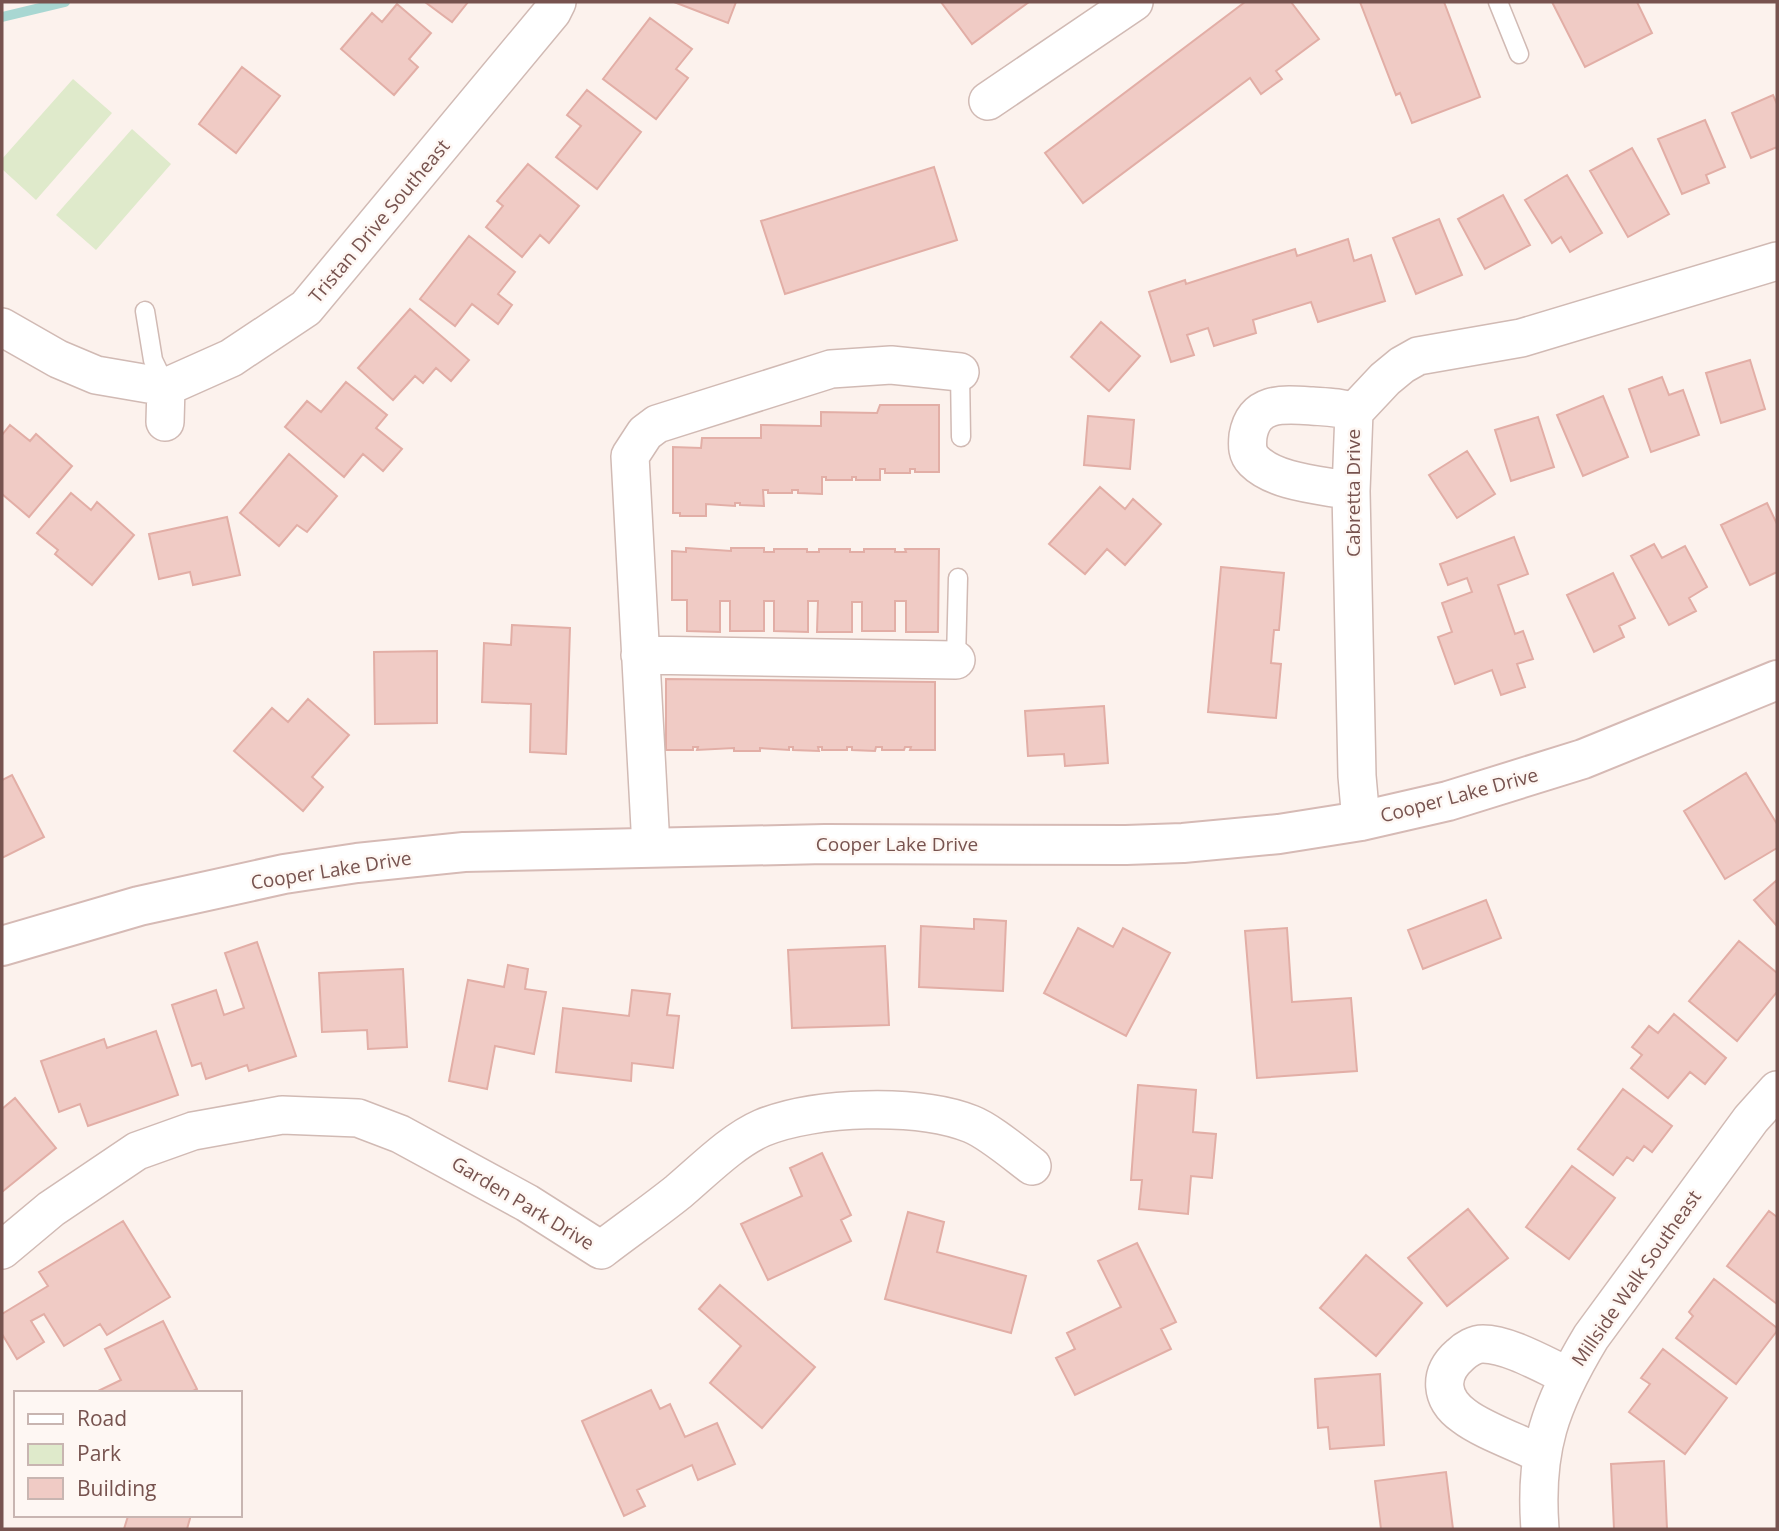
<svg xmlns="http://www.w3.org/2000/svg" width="1779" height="1531" viewBox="0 0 1779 1531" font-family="'Open Sans',sans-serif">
  <rect width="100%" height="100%" fill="#fcf2ed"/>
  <path fill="#dfeacb" d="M73 79 112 113 36 200 2 169V159Z
    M132 129 171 164 96 250 56 215Z"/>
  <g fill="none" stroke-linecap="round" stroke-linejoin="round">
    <path stroke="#a8d7d2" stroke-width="10" d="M2 17 65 2"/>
  </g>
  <path fill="#f0cbc5" stroke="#e2aea6" stroke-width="2" d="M425 2H468L452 22Z
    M674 2H736L728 23Z
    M941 2H1029L972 44Z
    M1245 2H1291L1319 39 1276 71 1282 79 1261 94 1250 78 1083 203 1045 153Z
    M1360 2H1444L1480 97 1412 123 1400 93 1396 95Z
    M1552 2H1637L1652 33 1585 67Z
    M397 4 431 33 409 59 418 67 394 95 341 49 372 13 382 22Z
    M650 18 692 49 676 69 688 78 656 119 603 79Z
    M242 67 280 96 236 153 199 124Z
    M587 90 641 132 597 189 556 157 581 126 567 115Z
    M1773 95 1777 104V147L1751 158 1732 113Z
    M1705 120 1725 167 1706 175 1709 183 1682 194 1658 139Z
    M1632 148 1669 214 1628 237 1590 171Z
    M528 164 579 206 549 243 540 235 522 257 486 227 503 206 497 201Z
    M934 167 957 240 785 294 761 221Z
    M1567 175 1602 233 1570 252 1561 237 1552 243 1525 200Z
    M1503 195 1530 245 1485 269 1458 219Z
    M1439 219 1462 275 1416 294 1393 238Z
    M469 236 515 272 498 294 512 305 498 324 472 304 455 326 420 299Z
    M1348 239 1354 261 1371 255 1385 301 1318 322 1311 302 1253 320 1256 333 1214 346 1208 328 1187 335 1194 355 1171 362 1149 292 1185 280 1186 284 1295 249 1297 256Z
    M410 309 469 360 451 381 436 368 423 383 415 376 393 400 358 368Z
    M1101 322 1140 356 1109 391 1071 357Z
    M1750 360 1765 409 1721 423 1706 373Z
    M1662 377 1669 395 1683 390 1699 435 1651 452 1629 389Z
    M346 382 387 415 376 428 402 449 383 471 363 454 344 477 285 427 307 401 321 412Z
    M1603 396 1628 457 1583 476 1557 415Z
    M880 405H939V472H915V469H910V473H885V469H880V480H856V477H852V480H826V477H822V494L798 493V490H792V493H768V490H763L764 506 740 505V503H735V506L706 504V516H680V513H673V447L701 448 702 438H761V425L821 426V412L877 413Z
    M1088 416 1134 420 1130 469 1084 465Z
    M1538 417 1554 467 1511 481 1495 430Z
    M10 425 30 441 36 434 72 466 29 517 2 494V435Z
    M1467 451 1495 494 1457 518 1429 475Z
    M289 454 337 496 307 532 297 525 279 546 240 513Z
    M1100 487 1125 509 1133 499 1161 524 1125 565 1107 549 1085 574 1049 544Z
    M71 493 91 510 97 502 134 535 92 585 55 554 58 550 37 533Z
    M1767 503 1777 524V572L1750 585 1721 525Z
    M227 517 240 575 193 585 190 572 159 579 149 534Z
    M1514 537 1528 574 1498 585 1515 634 1523 631 1533 659 1517 664 1525 687 1501 695 1492 670 1455 684 1438 637 1452 632 1442 603 1472 592 1467 578 1448 585 1440 564Z
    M1654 544 1662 558 1685 546 1707 587 1689 598 1696 611 1669 625 1631 556Z
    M686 548 731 551V548H764V552H774V549H807V552H819V549H850V552H864V549H895V552H906L905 549H939L938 632H906V601H895V631H862V602H852V632H817L818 601H808V632L774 631V601H764V631H730V601H720V632L687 631V600H672V551L686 552Z
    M1221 567 1284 573 1279 630H1274L1271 663 1281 664 1276 718 1208 712Z
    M1613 573 1635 618 1619 626 1624 637 1594 652 1567 595Z
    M512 625 570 628 566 754 530 752 531 704 482 702 484 643 511 645Z
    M437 651V723L375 724 374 652Z
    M666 679 935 682V750H910L911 747H905L904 750H882V747H876L875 751 852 750V747H847V750H822V747H818L819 751 793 750V747H789V750L760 748V751H734V748L697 750 698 747H693V750H666Z
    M308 699 349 735 312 777 323 787 303 811 234 751 272 708 288 722Z
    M1104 706 1108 763 1065 766 1064 754 1028 756 1025 711Z
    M1746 773 1777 824V848L1725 879 1684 811Z
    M12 775 44 837 2 858V780Z
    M1777 880V926L1754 900Z
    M1486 900 1501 938 1423 969 1408 930Z
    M974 919 1006 921 1003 991 919 987 921 926 974 929Z
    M1078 928 1113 947 1123 928 1170 953 1126 1036 1044 993Z
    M1287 928 1292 1002 1351 998 1357 1071 1257 1078 1245 931Z
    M1739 941 1777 973V992L1737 1041 1689 1001Z
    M257 942 296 1056 249 1071 247 1065 206 1079 201 1063 192 1066 172 1005 216 990 224 1015 244 1008 225 953Z
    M885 946 889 1025 792 1028 788 950Z
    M508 965 528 969 525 989 546 992 534 1054 495 1046 487 1089 449 1081 468 980 504 987Z
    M403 969 407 1047 368 1049 367 1030 322 1032 319 973Z
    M632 990 670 994 667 1015 679 1016 673 1068 632 1063 631 1081 556 1072 563 1008 629 1016Z
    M1674 1014 1726 1058 1705 1084 1690 1072 1668 1098 1631 1068 1642 1055 1632 1047 1649 1026 1658 1033Z
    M156 1031 178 1095 88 1126 80 1104 59 1112 41 1061 104 1039 107 1048Z
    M1138 1085 1196 1090 1193 1132 1216 1134 1212 1178 1191 1176 1188 1214 1139 1209 1142 1180H1131Z
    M1623 1089 1672 1126 1652 1152 1644 1146 1633 1161 1627 1157 1613 1175 1578 1149Z
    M15 1098 56 1148 2 1192V1109Z
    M822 1153 851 1215 841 1220 851 1241 768 1280 741 1224 802 1196 790 1168Z
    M1572 1166 1615 1198 1569 1259 1526 1227Z
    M1468 1209 1508 1258 1447 1306 1408 1258Z
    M1769 1211 1777 1217V1304L1727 1266Z
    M908 1212 944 1222 937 1252 1026 1276 1011 1333 885 1299Z
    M123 1221 170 1297 107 1335 100 1324 64 1346 44 1314 31 1321 44 1342 17 1359 2 1334V1314L48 1286 39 1272Z
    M1137 1243 1176 1322 1161 1329 1171 1349 1075 1395 1056 1358 1075 1349 1067 1333 1121 1307 1098 1261Z
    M1366 1255 1422 1303 1376 1356 1320 1308Z
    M1714 1279 1777 1328V1331L1736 1384 1676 1338 1693 1316 1689 1312Z
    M720 1285 815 1367 762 1428 710 1383 741 1346 699 1309Z
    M163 1321 197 1389 189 1393H94L121 1380 105 1349Z
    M1663 1349 1727 1398 1685 1454 1629 1412 1650 1384 1641 1378Z
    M1380 1374 1384 1445 1330 1449 1328 1427 1318 1428 1315 1379Z
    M651 1390 660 1409 670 1404 685 1437 717 1423 735 1464 698 1480 692 1465 637 1490 645 1506 624 1516 582 1421Z
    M1664 1461 1667 1529H1614L1611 1464Z
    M1446 1472 1453 1529H1381L1375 1481Z
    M124 1515H191L187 1529H124L128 1516Z"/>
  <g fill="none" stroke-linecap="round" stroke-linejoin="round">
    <defs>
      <path id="lane" d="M1498 2 1519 54
        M145 311 153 360 166 387
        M960 372 961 437
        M956 660 958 578"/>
      <path id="street" d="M988 101 1134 2
        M2 327 58 359 96 375 166 387 231 358 306 308 552 12 557 2
        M165 422 166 387
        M1351 491C1322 485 1276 483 1254 461 1247 454 1247 446 1248 436 1254 401 1283 404 1312 406 1327 407 1340 407 1354 412
        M640 655 956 660
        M1361 821 1357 776 1351 491 1354 412 1385 379 1402 365 1418 356 1521 338 1777 261
        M651 847 630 456 645 433 657 424 831 369 891 365 960 372
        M2 1250 51 1209 137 1151 193 1131 282 1115 358 1118 400 1134 527 1203 601 1250C627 1230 653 1212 678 1192 703 1171 732 1141 762 1128 815 1106 918 1103 971 1124 989 1131 1016 1154 1032 1166
        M1541 1454C1519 1443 1482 1430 1464 1416 1440 1399 1438 1374 1460 1355 1466 1349 1475 1344 1483 1344 1508 1344 1544 1365 1568 1376
        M1540 1529C1534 1450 1550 1405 1591 1337L1751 1119 1777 1090"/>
      <path id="secondary" d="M2 946 139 906 284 874 357 863 464 852 825 844 1126 845 1183 843 1279 834 1361 821 1448 801 1583 759 1777 680"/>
    </defs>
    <use href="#lane" stroke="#d1bab4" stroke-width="21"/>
    <use href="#street" stroke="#d1bab4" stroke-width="40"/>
    <use href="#secondary" stroke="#d6bab5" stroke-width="42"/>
    <use href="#lane" stroke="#fff" stroke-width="18"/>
    <use href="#street" stroke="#fff" stroke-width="37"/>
    <use href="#secondary" stroke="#fff" stroke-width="38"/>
  </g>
  <g text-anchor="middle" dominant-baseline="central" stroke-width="5" stroke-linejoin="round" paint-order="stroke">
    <g font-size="19" fill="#77534f" stroke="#fef7f3">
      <text transform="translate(379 221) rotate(-50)">Tristan Drive Southeast</text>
      <text transform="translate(1353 493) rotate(-90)">Cabretta Drive</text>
      <text transform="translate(1459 795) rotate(-15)">Cooper Lake Drive</text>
      <text x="897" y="844">Cooper Lake Drive</text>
      <text transform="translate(331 870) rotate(-9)">Cooper Lake Drive</text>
      <text transform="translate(523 1203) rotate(31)">Garden Park Drive</text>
      <text transform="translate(1636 1278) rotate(-55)">Millside Walk Southeast</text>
    </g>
  </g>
  <rect width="1779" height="1531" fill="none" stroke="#77534f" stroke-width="7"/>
  <rect x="14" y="1391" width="228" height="126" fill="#fef7f3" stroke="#c8b5b1" stroke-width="2"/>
  <rect x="28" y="1414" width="35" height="10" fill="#ffffff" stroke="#c8b5b1" stroke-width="2"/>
  <text x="77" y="1426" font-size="21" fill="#77534f">Road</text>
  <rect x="28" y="1444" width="35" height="21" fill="#dfeacb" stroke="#c8b5b1" stroke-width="2"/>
  <text x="77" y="1461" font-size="21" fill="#77534f">Park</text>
  <rect x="28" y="1478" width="35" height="21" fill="#f0cbc5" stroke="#c8b5b1" stroke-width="2"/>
  <text x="77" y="1496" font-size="21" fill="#77534f">Building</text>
</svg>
